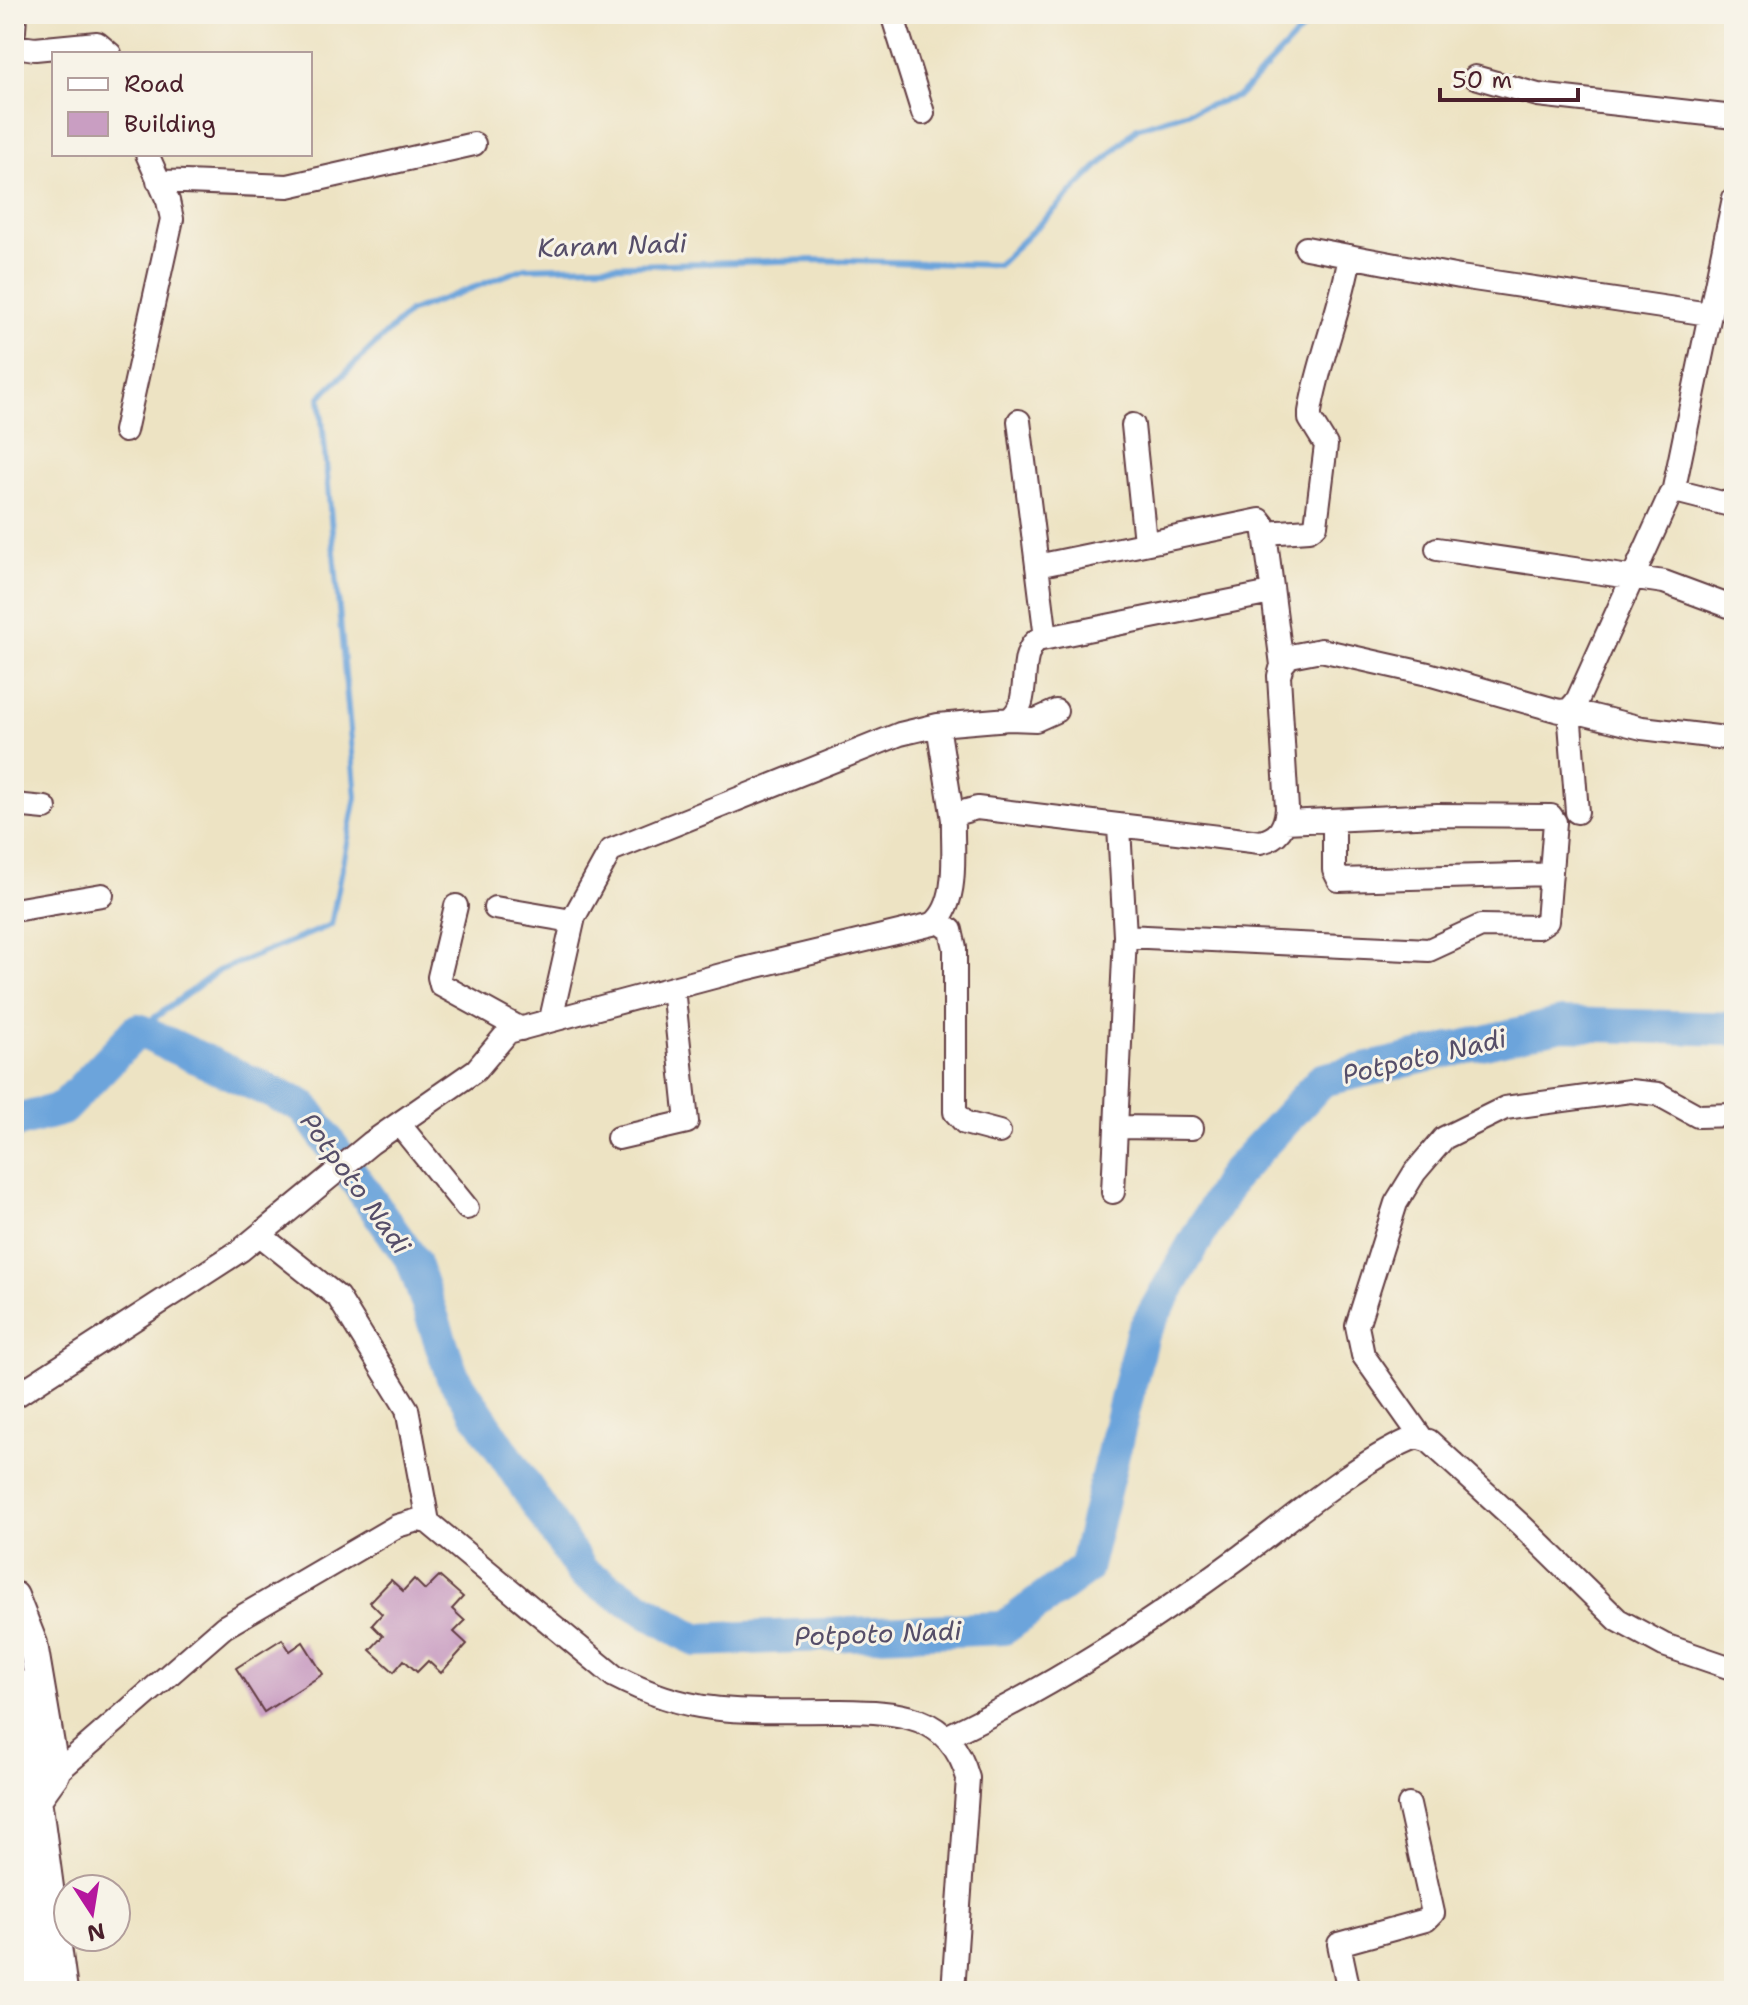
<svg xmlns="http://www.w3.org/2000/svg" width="1748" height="2005" viewBox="0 0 1748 2005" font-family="'Shantell Sans',sans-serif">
  <rect width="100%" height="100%" fill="#f7f3e8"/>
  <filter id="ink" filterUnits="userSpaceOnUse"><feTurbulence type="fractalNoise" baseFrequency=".0125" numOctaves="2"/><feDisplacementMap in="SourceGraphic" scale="16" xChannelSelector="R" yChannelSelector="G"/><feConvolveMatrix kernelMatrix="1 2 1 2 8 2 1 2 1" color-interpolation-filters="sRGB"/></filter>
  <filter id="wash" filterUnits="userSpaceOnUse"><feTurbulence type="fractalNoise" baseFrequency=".006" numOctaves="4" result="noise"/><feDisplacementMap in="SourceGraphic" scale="32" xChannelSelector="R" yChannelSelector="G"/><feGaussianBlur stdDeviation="1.8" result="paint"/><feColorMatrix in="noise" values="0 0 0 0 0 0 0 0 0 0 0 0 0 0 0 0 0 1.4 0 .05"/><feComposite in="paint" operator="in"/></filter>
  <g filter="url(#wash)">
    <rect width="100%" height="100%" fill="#ede3c3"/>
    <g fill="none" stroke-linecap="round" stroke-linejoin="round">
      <path stroke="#6ca4db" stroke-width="6" d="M138 1030 218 971 331 925 356 797 320 397 409 312 525 268 814 260 998 265 1137 128 1239 96 1317 14"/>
      <path stroke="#6ca4db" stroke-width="34" d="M14 1122 62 1109 138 1030 304 1107 413 1261 452 1375 583 1573 696 1640 1004 1628 1085 1569 1142 1334 1232 1177 1322 1080 1562 1024 1734 1029"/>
    </g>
    <g id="blocks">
      <path fill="#c99ec2" d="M439 1576 463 1597 452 1609 465 1621 454 1632 467 1644 441 1673 428 1661 417 1672 404 1660 394 1672 370 1650 383 1636 372 1625 382 1614 370 1602 391 1580 403 1591 414 1579 425 1590Z
        M282 1639 290 1651 303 1642 323 1674 264 1712 236 1668Z"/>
    </g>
  </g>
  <g filter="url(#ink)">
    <use href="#blocks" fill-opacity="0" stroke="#623c42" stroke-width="2"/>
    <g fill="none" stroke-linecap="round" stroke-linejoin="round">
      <defs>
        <path id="minor" d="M892 14 923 113
          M14 31 15 14
          M14 46 35 49 97 43 110 54
          M1475 77 1538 95 1734 117
          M158 181 288 186 474 144
          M1306 248 1460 277 1709 314
          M1019 421 1046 638
          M1133 425 1145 542
          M125 431 172 219 168 201 147 154
          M1673 493 1734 198
          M1265 533 1309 530 1316 525 1326 445 1310 419V412C1319 358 1341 310 1350 256
          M1437 549 1664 582 1734 608
          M1037 566 1260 520 1264 525 1282 665
          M1009 719 1036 720 1056 711
          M938 725 953 820
          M14 805 45 808
          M1577 812 1569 710 1642 728 1734 739
          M1334 820V870L1339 880 1550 874
          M456 906 439 977 441 985 521 1029
          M495 908 572 921
          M14 910 102 895
          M938 921 951 930 955 948V1112L965 1123 999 1132
          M1125 936 1429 950 1481 926 1538 927 1547 921 1555 822 1551 816 1437 815 1285 822
          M551 1019 574 917 611 850 900 734 938 725 1009 719C1034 704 1015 658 1037 640L1271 593
          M399 1124 467 1208
          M1117 1127 1192 1128
          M618 1138 687 1122 673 988
          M1113 1192 1125 936 1119 827
          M260 1235 338 1297 407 1409 428 1522
          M14 1397 241 1250 371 1143 476 1070 508 1032 740 970 933 924C960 903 952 851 953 820L959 813 977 808 1260 842C1279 838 1285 827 1287 809L1279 676 1282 665 1290 656 1321 650 1428 674 1559 711 1569 710 1577 701 1670 495 1679 492 1734 506
          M1421 1437 1363 1355 1357 1326 1396 1203 1415 1172 1444 1138 1505 1108 1630 1091 1658 1094 1698 1116 1734 1115
          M946 1737C1052 1687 1147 1625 1241 1556 1287 1522 1366 1455 1417 1437L1429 1441 1522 1526 1618 1620 1664 1645 1734 1669
          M55 1774 224 1627 397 1526 418 1520 428 1522 614 1676C645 1692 677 1704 712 1708 752 1713 794 1711 834 1711 892 1712 949 1710 968 1778L953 1991
          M14 1974 38 1968
          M1349 1991 1339 1944 1426 1920 1433 1913 1409 1805"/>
        <path id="major" d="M14 1596 33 1644 55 1774 37 1799 29 1803
          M14 1682 37 1799 63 1991
          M16 1789 42 1991"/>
      </defs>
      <use href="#minor" stroke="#623c42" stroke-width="26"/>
      <use href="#major" stroke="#623c42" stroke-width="32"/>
      <use href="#minor" stroke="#fff" stroke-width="22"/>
      <use href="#major" stroke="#fff" stroke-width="28"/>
    </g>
  </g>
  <g text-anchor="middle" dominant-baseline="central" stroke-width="6" stroke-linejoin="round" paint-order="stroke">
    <g font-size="26" font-style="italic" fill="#564e69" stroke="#f7f3e8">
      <text transform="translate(612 245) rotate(-2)">Karam Nadi</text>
      <text transform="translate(1424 1056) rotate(-13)">Potpoto Nadi</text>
      <text transform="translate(356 1183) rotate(54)">Potpoto Nadi</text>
      <text transform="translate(878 1633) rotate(-2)">Potpoto Nadi</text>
    </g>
  </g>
  <rect width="1748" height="2005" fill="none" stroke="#f7f3e8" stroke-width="48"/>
  <rect x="52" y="52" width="260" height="104" fill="#f7f3e8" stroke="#b29e9c" stroke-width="2"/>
  <rect x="68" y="78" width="40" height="12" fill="#ffffff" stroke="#b29e9c" stroke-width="2"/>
  <text x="124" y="92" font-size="24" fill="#4a1f2b">Road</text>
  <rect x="68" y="112" width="40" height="24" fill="#c99ec2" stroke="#b29e9c" stroke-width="2"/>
  <text x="124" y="132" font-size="24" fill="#4a1f2b">Building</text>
  <g transform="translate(92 1913) rotate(168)"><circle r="38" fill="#f7f3e8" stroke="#b29e9c" stroke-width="2"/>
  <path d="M0-6L14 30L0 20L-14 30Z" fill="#b5179e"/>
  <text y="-12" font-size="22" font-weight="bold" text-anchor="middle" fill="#4a1f2b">N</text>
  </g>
  <path d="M1440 88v12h138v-12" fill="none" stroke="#4a1f2b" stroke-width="4"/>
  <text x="1452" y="88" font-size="24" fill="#4a1f2b" stroke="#f7f3e8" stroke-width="6" paint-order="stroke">50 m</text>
</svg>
